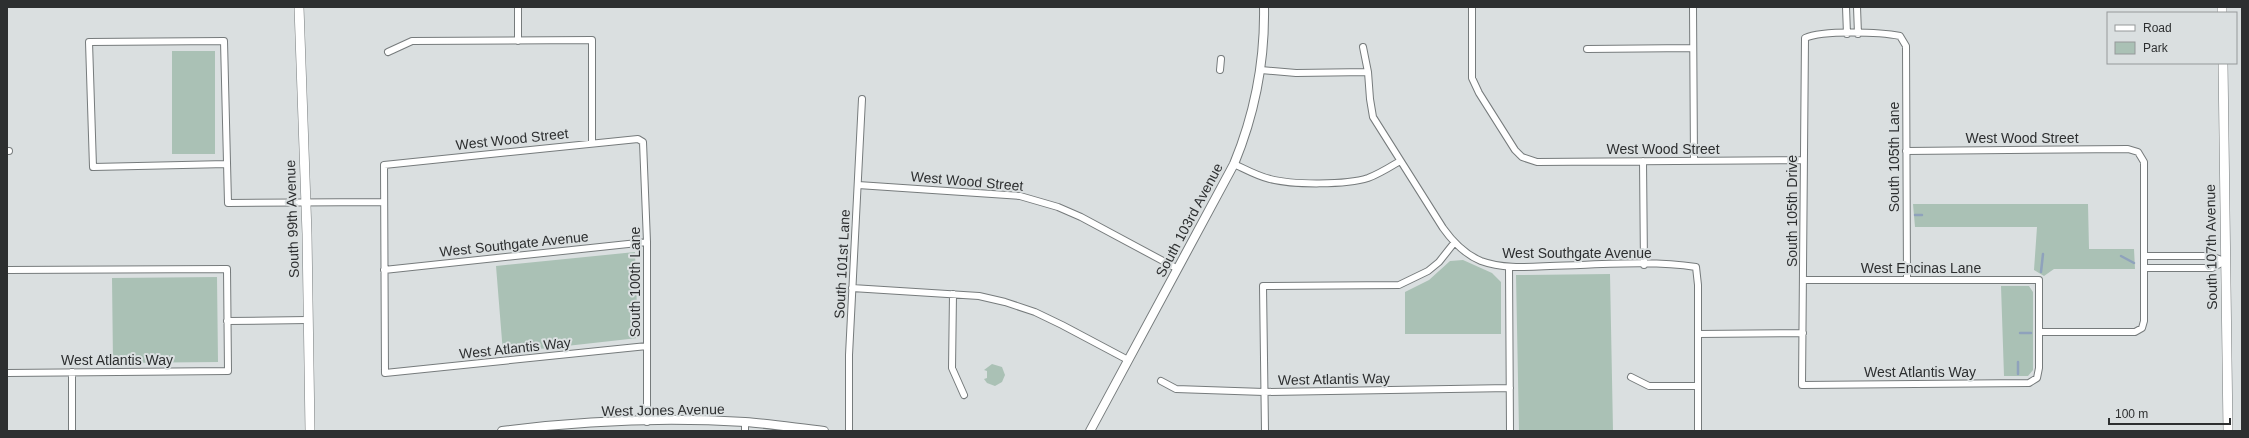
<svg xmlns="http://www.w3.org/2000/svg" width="2249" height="438" viewBox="0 0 2249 438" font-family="Arial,sans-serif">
  <rect width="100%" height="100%" fill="#dadfe0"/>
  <path fill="#aac1b5" d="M172 51H215V154H172Z
    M1913 204H2088L2089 249H2134L2135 269H2054L2044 276 2034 270 2037 227H1915Z
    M635 252 638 338 503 353 496 266Z
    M1463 260 1492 273 1501 282V334H1405V292L1429 280 1450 261Z
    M1610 274 1613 431H1519L1516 275Z
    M217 277 218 362 113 363 112 278Z
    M2001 286H2029L2033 292V370L2028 376H2004Z
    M992 364 1002 367 1005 375 1002 382 995 386 987 383 984 379 987 378V371L984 370Z"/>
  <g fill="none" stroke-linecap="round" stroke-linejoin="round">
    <path stroke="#8fa2bc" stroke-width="2.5" d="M1915 215H1922
      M2121 256 2134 263
      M2041 272 2043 254
      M2020 333H2031
      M2018 362V374"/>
    <defs>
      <path id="minor" d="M1472 7V78L1479 93 1515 150 1522 157 1537 162 1804 160
        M1693 7 1694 161
        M1846 7 1847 34
        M1857 7 1858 34
        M518 41V7
        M1363 47 1368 72 1370 99 1373 117 1443 228C1453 242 1464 254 1481 261 1503 269 1527 267 1550 266 1598 265 1649 260 1696 267L1698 285V431
        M1587 49 1693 48
        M388 52 412 41 592 40V143
        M1220 70 1221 59
        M1261 70 1296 73 1368 72
        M7 151H9
        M1906 151 2128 149 2138 152 2144 162V321L2142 328 2135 332H2040
        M1643 161 1644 265
        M227 164 93 167 89 42 224 41 228 203 384 202
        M1234 164C1245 169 1257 176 1270 179 1292 185 1347 185 1368 178 1379 174 1390 167 1400 161
        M858 185 1020 196 1058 207 1081 217 1178 269
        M2144 256H2210L2225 261
        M1509 267 1510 431
        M2144 268H2212L2225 261
        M7 270 227 269 228 371 7 373
        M384 270 647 242
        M1803 280H2039V368L2037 378 2029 383 1802 385 1805 38C1822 30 1881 32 1900 36L1906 46 1907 280
        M852 288 979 296 1005 302 1035 312 1062 325 1128 360
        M953 294 952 368 964 395
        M227 321 308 320
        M1698 334 1803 333
        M72 372V431
        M1631 377 1649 386H1698
        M1161 381 1176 389 1264 392 1510 388
        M647 422V242L643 142 638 139 384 165 385 373 647 346
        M745 422V431
        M849 431V355L862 99
        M1265 431 1263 286 1399 285 1428 271 1439 262 1454 243"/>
      <path id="tertiary" d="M502 431C579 421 667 417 745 422 771 424 797 428 824 431
        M1090 431 1234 164C1255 113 1265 62 1264 7"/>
      <path id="secondary" d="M299 7 307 234 310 431
        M2222 7V13
        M2223 63 2228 431"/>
    </defs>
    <use href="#minor" stroke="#767b7c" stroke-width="8"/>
    <use href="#tertiary" stroke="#767b7c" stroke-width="10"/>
    <use href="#secondary" stroke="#767b7c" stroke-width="10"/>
    <use href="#minor" stroke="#fff" stroke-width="6"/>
    <use href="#tertiary" stroke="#fff" stroke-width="8"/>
    <use href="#secondary" stroke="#fff" stroke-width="9"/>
  </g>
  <g text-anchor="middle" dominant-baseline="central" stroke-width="4" stroke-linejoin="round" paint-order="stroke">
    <g font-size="14" fill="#2d2f30" stroke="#dadfe0">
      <text x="2022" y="138">West Wood Street</text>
      <text transform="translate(512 139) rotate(-6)">West Wood Street</text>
      <text x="1663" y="149">West Wood Street</text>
      <text transform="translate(1894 157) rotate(-90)">South 105th Lane</text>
      <text transform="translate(967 181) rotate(5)">West Wood Street</text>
      <text transform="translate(1792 211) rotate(-90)">South 105th Drive</text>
      <text transform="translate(292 219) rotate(-92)">South 99th Avenue</text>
      <text transform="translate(1189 220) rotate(-62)">South 103rd Avenue</text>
      <text transform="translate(514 244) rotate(-6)">West Southgate Avenue</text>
      <text transform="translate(2211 247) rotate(-91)">South 107th Avenue</text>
      <text x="1577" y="253">West Southgate Avenue</text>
      <text transform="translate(842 264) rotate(-87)">South 101st Lane</text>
      <text x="1921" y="268">West Encinas Lane</text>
      <text transform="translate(635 282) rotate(-90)">South 100th Lane</text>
      <text transform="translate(515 348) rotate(-6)">West Atlantis Way</text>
      <text x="117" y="360">West Atlantis Way</text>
      <text x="1920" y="372">West Atlantis Way</text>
      <text transform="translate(1334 379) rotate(-1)">West Atlantis Way</text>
      <text transform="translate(663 410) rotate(-1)">West Jones Avenue</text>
    </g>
  </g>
  <rect width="2249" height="438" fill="none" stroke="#2d2f30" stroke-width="16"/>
  <rect x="2107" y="12" width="130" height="52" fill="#dadfe0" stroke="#95999a"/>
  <rect x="2115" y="25" width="20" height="6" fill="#ffffff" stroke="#95999a"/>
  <text x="2143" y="32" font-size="12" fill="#2d2f30">Road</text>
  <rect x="2115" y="42" width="20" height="12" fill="#aac1b5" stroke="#95999a"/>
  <text x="2143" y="52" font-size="12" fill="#2d2f30">Park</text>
  <path d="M2109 418v6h121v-6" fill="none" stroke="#2d2f30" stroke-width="2"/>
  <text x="2115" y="418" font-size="12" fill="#2d2f30" stroke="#dadfe0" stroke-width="3" paint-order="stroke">100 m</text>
</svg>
